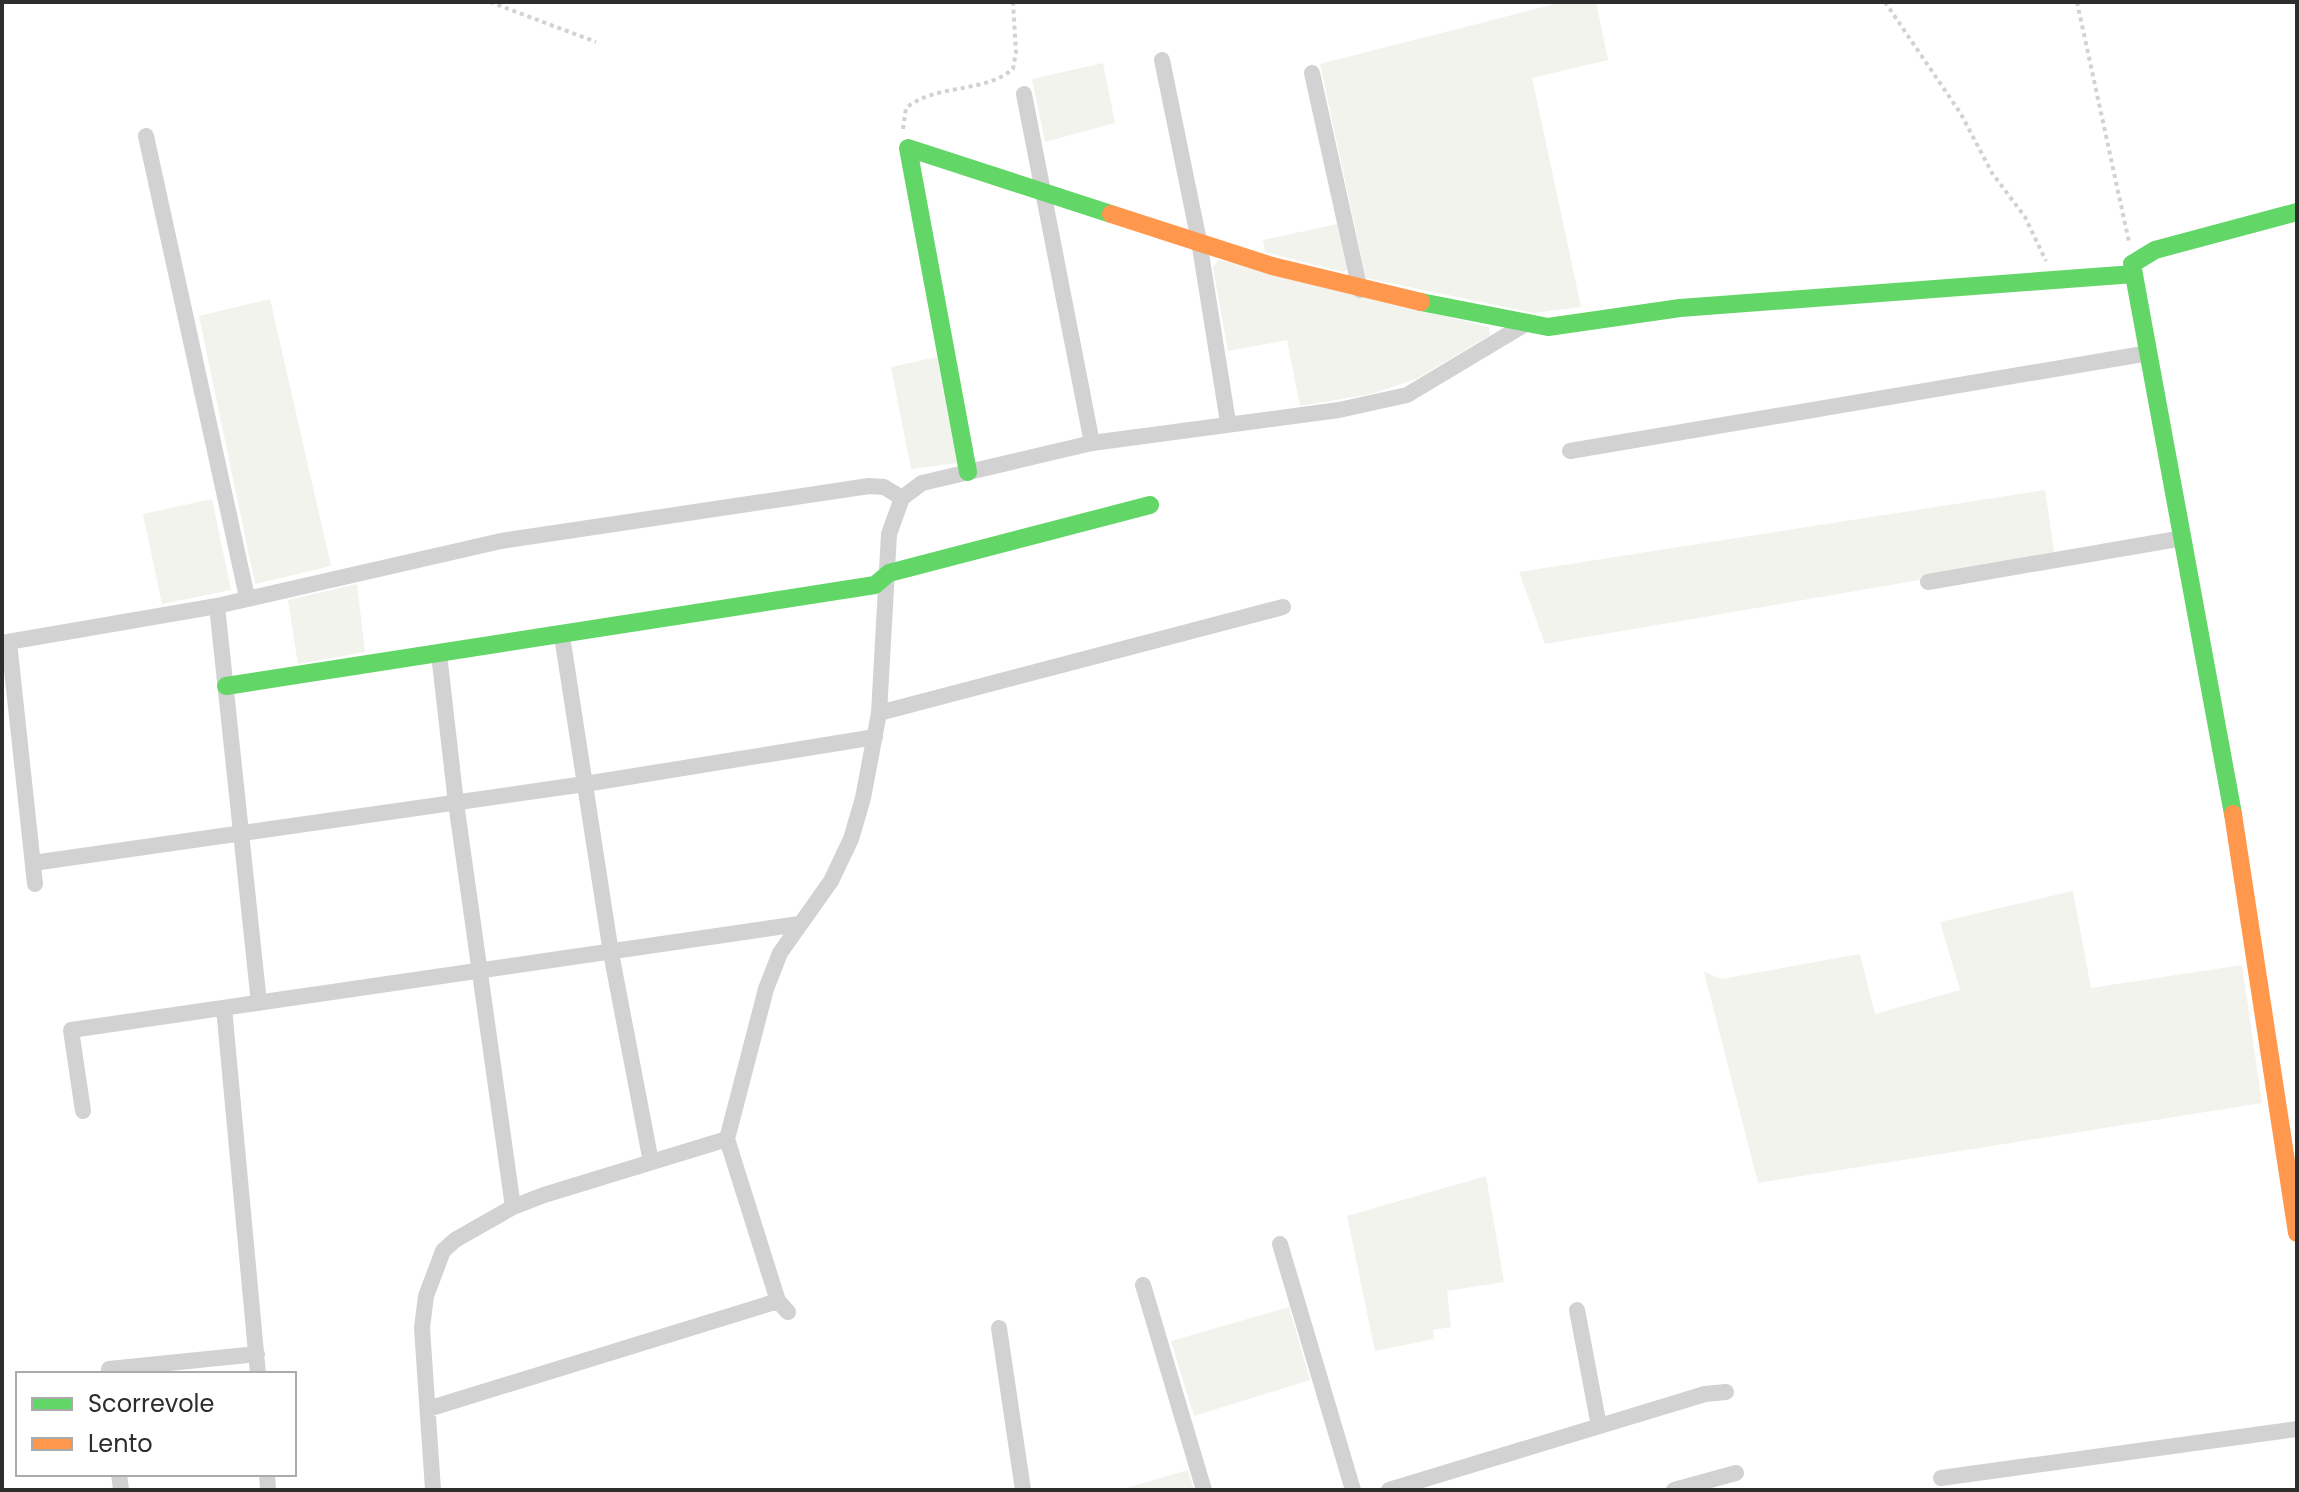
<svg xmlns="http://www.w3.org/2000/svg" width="2299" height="1492" viewBox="0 0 2299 1492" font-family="Poppins,sans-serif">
  <rect width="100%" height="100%" fill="#fff"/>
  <path fill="#f1f3ec" d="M1563 2H1596L1608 60 1532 78 1581 307 1534 313 1366 278 1320 64Z
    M1103 63 1115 123 1045 142 1032 79Z
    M1337 224 1347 270 1343 272 1265 252 1263 240Z
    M1219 260 1489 327 1490 335 1416 379 1371 394 1300 406 1287 340 1228 351 1213 267Z
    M270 299 331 566 255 584 199 316Z
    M937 357 957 463 911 469 891 367Z
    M2045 490 2055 557 1545 644 1519 572Z
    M212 499 231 590 162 604 143 514Z
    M357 584 365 652 298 664 288 600Z
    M2073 891 2091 988 2242 965 2262 1103 1758 1183 1704 972 1722 979 1860 954 1875 1014 1960 990 1940 922Z
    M1486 1176 1504 1282 1447 1291 1451 1327 1433 1330 1434 1339 1375 1351 1347 1216Z
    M1289 1307 1310 1380 1194 1416 1171 1341Z
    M1188 1470 1194 1490H1119Z"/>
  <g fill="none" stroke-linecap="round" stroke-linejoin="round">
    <path stroke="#d2d2d2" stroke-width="4" stroke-dasharray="4 4" stroke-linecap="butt" d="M490 2 596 42
      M1885 2 1961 114 1992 173 2025 217 2046 261
      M2077 2 2129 242
      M903 129 906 108C937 83 983 94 1013 69L1016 52 1013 2"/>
    <path stroke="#d2d2d2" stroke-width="16" d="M1162 60 1199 241 1228 422
      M1312 73 1360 290
      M1024 94 1092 443
      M146 136 247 597
      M1570 451 2149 353
      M1928 582 2183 538
      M217 606 259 1003
      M562 636 611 953 651 1162
      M9 642 35 884
      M2 643 217 606 501 541 869 486 884 487 902 498
      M439 654 456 803 513 1207
      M879 713 1283 607
      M33 863 585 784 875 737
      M224 1008 258 1374
      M83 1111 71 1030 799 924
      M1280 1244 1353 1490
      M1143 1285 1204 1490
      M1577 1310 1599 1426
      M788 1312 778 1301 727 1139 766 989 780 953 831 881 851 839 863 798 879 713 889 534 902 498 922 483 1092 443 1339 410 1407 395 1527 323
      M999 1328 1023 1490
      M109 1374V1369L257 1354
      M428 1409 778 1301
      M119 1474 121 1490
      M267 1474 268 1490
      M1941 1478 2297 1429
      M433 1490 422 1328 426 1296 443 1251 455 1240 513 1207 544 1195 727 1139
      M1389 1490 1705 1394 1726 1392
      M1674 1490 1736 1473"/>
    <path stroke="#63d668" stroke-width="18" d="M1421 302 1548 327 1680 308 2134 274
      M968 472 908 148 1111 214
      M226 686 875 585 889 573 1150 505
      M2233 814 2132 264 2155 250 2297 212"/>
    <path stroke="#ff974d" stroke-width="18" d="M1111 214 1272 266 1421 302
      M2233 814 2297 1233"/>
  </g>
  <rect width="2299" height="1492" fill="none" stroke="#2d2d2d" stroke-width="8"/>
  <rect x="16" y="1372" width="280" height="104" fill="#ffffff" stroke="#ababab" stroke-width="2"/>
  <rect x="32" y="1398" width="40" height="12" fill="#63d668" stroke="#ababab" stroke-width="2"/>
  <text x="88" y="1412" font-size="24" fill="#2d2d2d">Scorrevole</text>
  <rect x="32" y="1438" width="40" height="12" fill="#ff974d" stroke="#ababab" stroke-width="2"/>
  <text x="88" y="1452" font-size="24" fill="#2d2d2d">Lento</text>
</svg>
